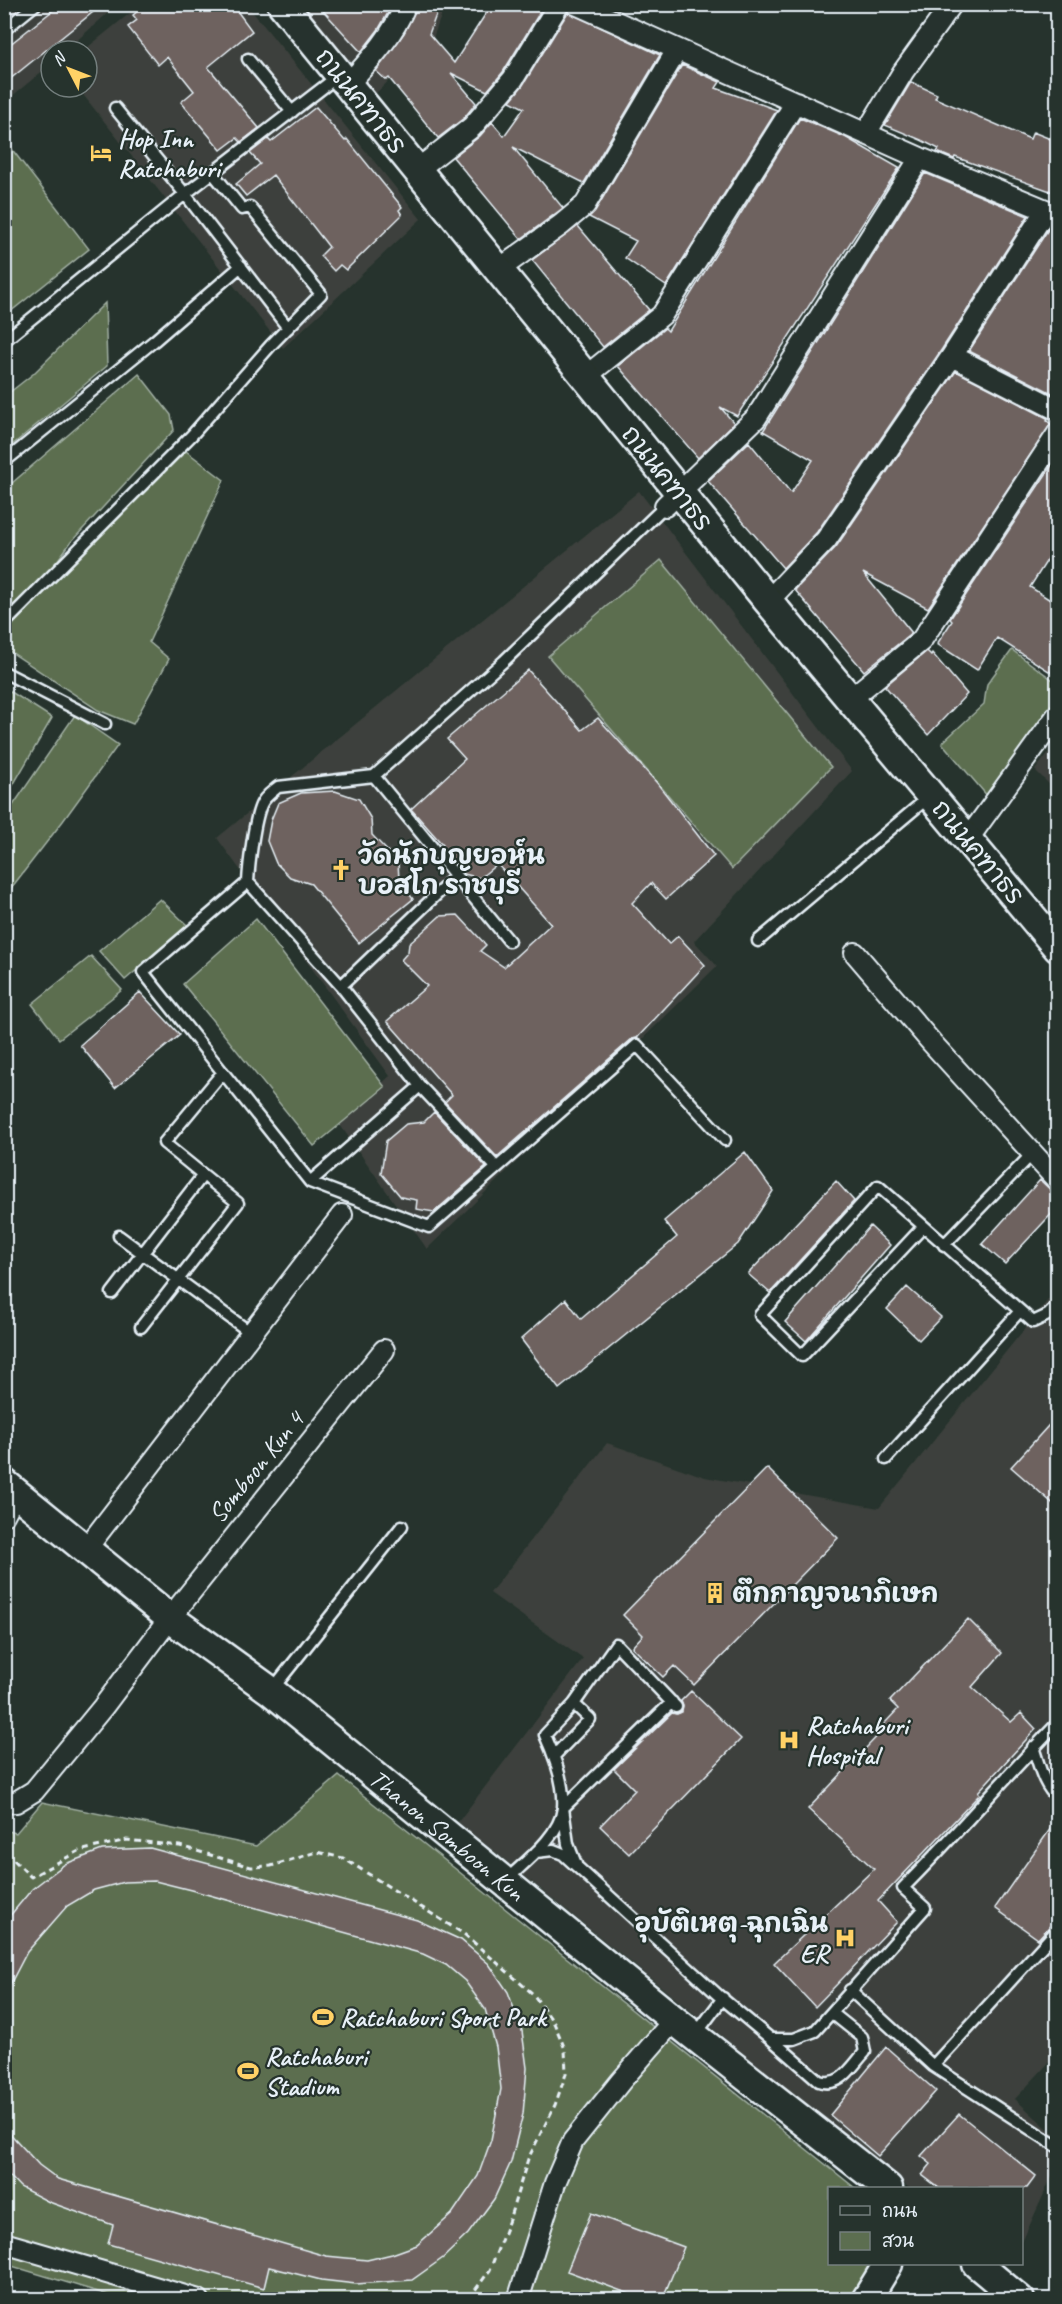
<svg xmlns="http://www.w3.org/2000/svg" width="1062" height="2304" viewBox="0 0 1062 2304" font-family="Caveat,'Playpen Sans Thai',sans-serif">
  <rect width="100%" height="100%" fill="#26332d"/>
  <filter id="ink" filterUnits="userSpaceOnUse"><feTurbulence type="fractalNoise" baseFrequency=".0167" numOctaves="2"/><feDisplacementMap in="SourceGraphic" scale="12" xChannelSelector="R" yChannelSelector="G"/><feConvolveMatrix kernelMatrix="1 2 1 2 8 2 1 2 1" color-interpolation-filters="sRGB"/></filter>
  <g filter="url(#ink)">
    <path fill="#3c413c" d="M5 5H117L65 51H51V64L5 102Z
      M140 5H247L421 219 283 348 77 87H87V51H83Z
      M291 5H445L433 38 371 98Z
      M639 491 852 771 694 941 717 966 427 1249 338 1122 390 1076 217 838Z
      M1057 742V792L1035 770Z
      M1057 1289V2054L1015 2099 1057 2137 1058 2163 1022 2242V2188H909L458 1822 583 1659 490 1593 607 1443 705 1477 879 1508Z"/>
    <path fill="#5c6e50" stroke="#a2b0a4" stroke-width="1.5" d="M4 139 89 249 5 316H4Z
      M105 303 107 366 5 451V396L33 374Z
      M139 374 171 415 174 430 71 542 49 572 5 613V489Z
      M186 451 224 480 149 642 169 659 133 724 98 710 5 648V630Z
      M661 560 831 767 732 869 548 656Z
      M1012 650 1057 683V703L989 798 942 743 984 704 987 684Z
      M5 688 52 718 12 787 5 782Z
      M75 715 118 745 63 821 5 896V817Z
      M160 899 188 926 125 980 99 951Z
      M256 919 385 1087 314 1146 183 984Z
      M91 956 122 990 59 1039 32 1004Z
      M339 1776 855 2188H830V2264H874L851 2300H125L5 2264 4 1830 16 1833 42 1802 256 1846Z"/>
    <path fill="#6e625e" stroke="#e8f1f8" stroke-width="1.5" d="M61 4H103L4 84V49Z
      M146 4H232L252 31 208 67 259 128 241 142 237 138 221 150 181 102 194 91 167 57 158 65 128 27 137 20 133 15Z
      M317 4H393L378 30 361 52Z
      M418 4H440L429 34 454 63 492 4H545L503 72 487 91 451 73 476 103 464 118 438 138 389 78 386 80 376 71 404 33Z
      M568 12 660 55 584 183 513 147 563 208 521 239 453 157 480 136 492 122 504 136 524 108 510 101 523 85Z
      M682 65 720 82 716 88 777 110 666 286 625 258 636 241 589 217 595 211Z
      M911 82 937 94 935 98 1030 139 1033 132 1058 142V182L1053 192 955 157 954 159 937 152 939 149 921 140 885 125Z
      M316 107 345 141 347 139 402 207 399 210 402 215 346 270 340 265 334 271 320 256 329 247 273 175 246 196 236 184 260 164 250 153 268 139 271 142Z
      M800 118 845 137 899 168 737 416 720 407 734 423 698 458 618 366 665 328 668 331Z
      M925 173 1028 216 942 349 817 532 783 568 708 481 749 442 791 493 813 460 763 431Z
      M1051 225H1058V396L969 351Z
      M578 226 649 310 603 347 532 260Z
      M956 371 1049 419 1047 421 1051 424 928 608 863 573 912 633 864 671 795 590 836 547Z
      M1058 456V543L1030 587 1058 605V677L997 638 977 670 937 644 952 621 950 619Z
      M927 651 931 655 932 653 967 694 928 735 885 686Z
      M528 670 582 730 598 718 657 783 714 856 666 899 651 883 632 903 669 944 678 936 705 965 637 1038 632 1039 497 1157 445 1102 452 1095 387 1021 427 986 401 960 408 952 409 944 440 916 458 915 486 945 480 951 504 967 551 924 497 864 480 878 464 874 441 846 443 845 411 809 465 759 447 739Z
      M335 791 359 799 371 819 372 835 398 862 399 880 413 899 359 943 311 884 290 877 276 863 267 841 271 820 278 803 301 793Z
      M140 992 180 1035 115 1088 80 1045Z
      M434 1112 486 1167 434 1212 416 1209 417 1200 401 1197 381 1173 386 1141 406 1124 424 1122Z
      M745 1152 773 1191 738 1244 559 1389 521 1339 566 1299 581 1319 677 1237 664 1221Z
      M1040 1180 1058 1197V1207L1005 1264 982 1244Z
      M836 1181 854 1201 770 1293 748 1274Z
      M870 1226 890 1245 806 1341 785 1322Z
      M907 1287 941 1317 919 1340 887 1309Z
      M1058 1415V1508L1011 1467Z
      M767 1468 838 1538 694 1685 674 1666 663 1677 632 1647 643 1635 623 1615Z
      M968 1619 1002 1653 972 1687 1011 1722 1021 1713 1036 1729 978 1792 980 1794 878 1901 897 1922 815 2007 774 1963 874 1869 808 1809 886 1727 883 1725 898 1709 890 1701Z
      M691 1691 741 1739 629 1854 600 1826 635 1790 614 1769 672 1713 677 1714 682 1712 683 1706 681 1701Z
      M1058 1818V1917L1038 1939 995 1908Z
      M150 1848 417 1920 461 1940 489 1964 508 1992 522 2031 527 2068 523 2114 511 2162 494 2199 468 2234 443 2258 412 2280 356 2284 321 2280 269 2267 264 2288 108 2244 113 2225 49 2202 20 2187 4 2170V2127L39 2165 58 2179 326 2256 367 2260 392 2254 417 2245 452 2214 478 2176 491 2140 501 2089 496 2047 485 2009 465 1981 446 1965 423 1954 191 1890 155 1881 124 1882 94 1890 67 1906 27 1952 4 1996V1923L32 1889 65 1864 102 1850Z
      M886 2047 936 2091 878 2156 830 2115Z
      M959 2114 1036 2176 1027 2188H939L922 2175 931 2164 921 2156Z
      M591 2213 684 2247 662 2300H646L567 2271Z"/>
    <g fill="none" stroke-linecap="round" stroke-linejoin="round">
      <defs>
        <path id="lane" d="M4 30 36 4
          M248 59 292 112
          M115 108 185 194 288 328
          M4 341 185 194 338 76
          M4 462 154 341 241 266
          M4 624 192 435 271 345 321 294 250 207 242 209 212 172
          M4 672 105 724
          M456 876 341 986 248 882 143 972 310 1182 429 1227 637 1045 725 1140
          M248 882C249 864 254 821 261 805 264 797 272 792 278 787L374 776
          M509 941 374 776 504 661 665 506
          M758 941 930 796
          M420 1086 496 1167
          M310 1182 420 1086 341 986
          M923 1227 802 1356 760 1315 878 1186 1033 1322 1048 1315 1058 1305
          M119 1236 251 1333
          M944 1245 1032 1154
          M112 1293 203 1175
          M141 1327 238 1203 164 1143 223 1072
          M886 1459 1020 1311
          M271 1691 402 1526
          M1033 1747C1039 1764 1043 1786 1058 1798
          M554 1756 590 1719 574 1704
          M536 1852 553 1850 563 1854 718 1995 771 2039H794L815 2031 925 1908 903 1888C956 1835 1005 1777 1058 1723
          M576 1864 568 1844 563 1808 672 1702
          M506 1880C525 1862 560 1836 563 1808 565 1785 554 1755 545 1735L574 1704 616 1644 676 1707
          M850 1990 933 2066 1058 2147
          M696 2034 723 1998
          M771 2039 819 2081C841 2088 851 2067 865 2052L862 2037 832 2013
          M933 2066 1058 1929"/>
        <path id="street" d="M576 4 920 158 1053 213
          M348 84C372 58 392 37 406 4
          M866 133 903 72 952 4
          M417 170 472 127 513 79 559 4
          M498 270 561 225 585 205 677 50
          M952 356 1058 410
          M585 377 662 315 796 102
          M665 506 756 418 920 158
          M768 601 826 540 952 356 1044 213H1058
          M849 700 921 641 1058 433
          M968 839 1058 714
          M855 953 932 1043 1058 1181
          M4 1515 16 1492
          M86 1549 342 1215
          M4 1803 16 1802 34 1791 103 1707 170 1618 384 1350
          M4 2243 199 2300
          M518 2300 555 2183 573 2141 621 2081 674 2020"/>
        <g id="secondary">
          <path d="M282 4 768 601 1058 948"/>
          <path id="s1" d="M4 1483 170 1618 271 1691 674 2020 888 2188"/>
          <path d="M977 2264 1020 2300"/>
          <path d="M866 2300 888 2264"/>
        </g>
      </defs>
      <use href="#lane" stroke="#e8f1f8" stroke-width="15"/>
      <use href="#street" stroke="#e8f1f8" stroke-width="24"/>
      <use href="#secondary" stroke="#e8f1f8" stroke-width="33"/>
      <path stroke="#e8f1f8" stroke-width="3" stroke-dasharray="6 4.5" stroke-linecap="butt" d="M4 1856 13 1859 31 1877 79 1851 127 1840 180 1846 251 1867 271 1866 317 1852 343 1858 464 1934 533 1994 554 2023 565 2049 566 2074 555 2105 528 2159 510 2217 490 2270 473 2293 465 2300"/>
      <use href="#lane" stroke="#26332d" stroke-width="10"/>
      <use href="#street" stroke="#26332d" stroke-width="20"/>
      <use href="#secondary" stroke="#26332d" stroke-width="28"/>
    </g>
  </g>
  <defs>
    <symbol id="hotel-bare" viewBox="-9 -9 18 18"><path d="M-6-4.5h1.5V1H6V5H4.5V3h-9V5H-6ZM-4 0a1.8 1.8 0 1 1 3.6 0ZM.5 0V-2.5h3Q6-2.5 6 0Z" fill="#ffd166" stroke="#26332d" stroke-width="2.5" paint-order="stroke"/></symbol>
    <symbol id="church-bare" viewBox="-9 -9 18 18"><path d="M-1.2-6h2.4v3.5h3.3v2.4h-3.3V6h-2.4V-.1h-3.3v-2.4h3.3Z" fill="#ffd166" stroke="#26332d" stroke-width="2.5" paint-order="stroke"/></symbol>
    <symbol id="building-bare" viewBox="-9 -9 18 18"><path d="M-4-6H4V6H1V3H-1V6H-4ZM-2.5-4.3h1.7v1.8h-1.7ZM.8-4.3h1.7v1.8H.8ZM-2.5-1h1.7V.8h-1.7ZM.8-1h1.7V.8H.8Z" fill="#ffd166" stroke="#26332d" stroke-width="2.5" paint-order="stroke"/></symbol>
    <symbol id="hospital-bare" viewBox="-9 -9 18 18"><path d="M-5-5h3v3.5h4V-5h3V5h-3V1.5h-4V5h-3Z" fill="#ffd166" stroke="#26332d" stroke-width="2.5" paint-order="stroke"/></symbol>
    <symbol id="stadium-bare" viewBox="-9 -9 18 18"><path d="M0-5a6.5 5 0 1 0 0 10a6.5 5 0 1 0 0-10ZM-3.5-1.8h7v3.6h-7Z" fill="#ffd166" stroke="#26332d" stroke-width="2.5" paint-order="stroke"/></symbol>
  </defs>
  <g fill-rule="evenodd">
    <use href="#hotel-bare" x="86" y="138" width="30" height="30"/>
    <use href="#church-bare" x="326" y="855" width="30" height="30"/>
    <use href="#building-bare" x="700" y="1578" width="30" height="30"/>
    <use href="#hospital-bare" x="774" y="1725" width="30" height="30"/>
    <use href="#hospital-bare" x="830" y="1923" width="30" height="30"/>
    <use href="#stadium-bare" x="308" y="2002" width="30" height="30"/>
    <use href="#stadium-bare" x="233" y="2056" width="30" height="30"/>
  </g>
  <g text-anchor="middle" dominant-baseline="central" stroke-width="4.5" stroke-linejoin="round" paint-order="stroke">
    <g font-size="26" fill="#e8f1f8" stroke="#26332d">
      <text transform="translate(361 101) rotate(51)">ถนนคฑาธร</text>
      <text transform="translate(667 478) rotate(51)">ถนนคฑาธร</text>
      <text transform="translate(978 852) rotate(50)">ถนนคฑาธร</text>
      <text transform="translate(256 1467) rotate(-51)">Somboon Kun 4</text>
      <text stroke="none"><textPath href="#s1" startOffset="566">Thanon Somboon Kun</textPath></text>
    </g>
    <g font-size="26" font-weight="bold" fill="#e8f1f8" stroke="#26332d" text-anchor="start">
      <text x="118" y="138">Hop Inn<tspan x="118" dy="30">Ratchaburi</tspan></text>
      <text x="358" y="855">วัดนักบุญยอห์น<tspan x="358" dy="30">บอสโก ราชบุรี</tspan></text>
      <text x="732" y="1593">ตึกกาญจนาภิเษก</text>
      <text x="806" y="1725">Ratchaburi<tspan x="806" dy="30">Hospital</tspan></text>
      <text x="828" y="1923" text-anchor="end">อุบัติเหตุ-ฉุกเฉิน<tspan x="828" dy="30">ER</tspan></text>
      <text x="340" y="2017">Ratchaburi Sport Park</text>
      <text x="265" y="2056">Ratchaburi<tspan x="265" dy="30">Stadium</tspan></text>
    </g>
  </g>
  <rect width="1062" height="2304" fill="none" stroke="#26332d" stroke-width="24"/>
  <rect x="12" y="12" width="1038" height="2280" fill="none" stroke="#e8f1f8" stroke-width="2" filter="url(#ink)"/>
  <rect x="828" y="2187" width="195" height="78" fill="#26332d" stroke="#747f7e" stroke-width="1.5"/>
  <rect x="840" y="2206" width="30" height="9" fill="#26332d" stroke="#747f7e" stroke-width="1.5"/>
  <text x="882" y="2217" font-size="18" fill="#e8f1f8">ถนน</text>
  <rect x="840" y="2232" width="30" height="18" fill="#5c6e50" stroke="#747f7e" stroke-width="1.5"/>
  <text x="882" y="2247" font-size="18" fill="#e8f1f8">สวน</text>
  <g transform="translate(69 69) rotate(312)"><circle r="28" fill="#26332d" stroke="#747f7e" stroke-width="1.5"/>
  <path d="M0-4.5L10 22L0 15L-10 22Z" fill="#ffd166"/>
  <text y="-9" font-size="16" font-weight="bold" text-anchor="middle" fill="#e8f1f8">N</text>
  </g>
</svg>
